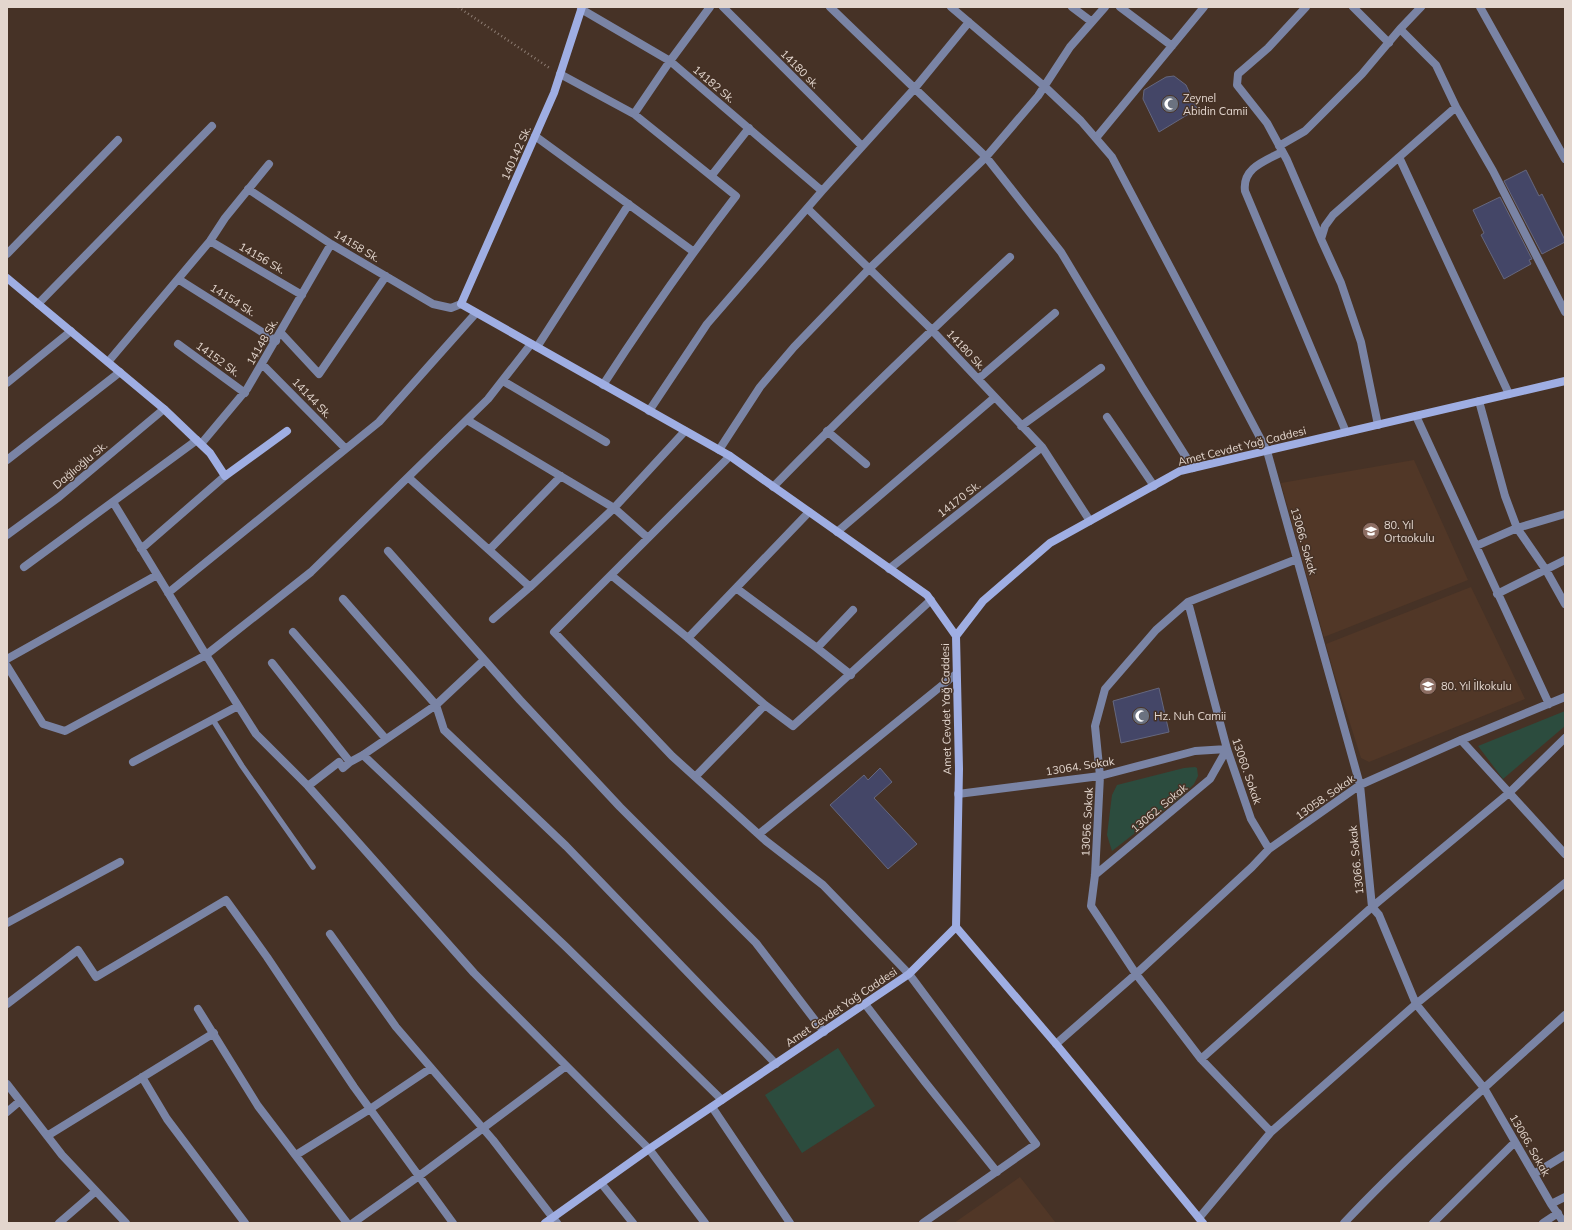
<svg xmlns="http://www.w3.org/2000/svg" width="1572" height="1230" viewBox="0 0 1572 1230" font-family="Mulish,sans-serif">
  <rect width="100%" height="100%" fill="#463226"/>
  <path fill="#513727" d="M1414 460 1468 580 1324 637 1281 483Z
    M1471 587 1525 699 1369 762 1361 758 1334 673 1326 644Z
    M1020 1177 1056 1223H954Z"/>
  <path fill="#2c4c3e" d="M1565 711V726L1503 779 1478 746Z
    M1195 767 1197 768 1198 776 1194 784 1181 797 1112 851 1107 835 1112 795 1117 785 1184 768Z
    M838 1048 875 1106 802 1153 765 1095Z"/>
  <path fill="#444667" stroke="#65677e" d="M1174 76 1186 85 1197 109 1159 132 1143 99 1144 90 1166 77Z
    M1526 170 1539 196 1542 194 1565 240V242L1542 254 1504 181Z
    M1500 197 1532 259 1529 260 1531 264 1504 279 1481 235 1484 233 1473 210Z
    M1159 688 1169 732 1121 743 1113 701Z
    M880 768 892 782 874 798 917 844 888 869 830 805 864 775 868 780Z"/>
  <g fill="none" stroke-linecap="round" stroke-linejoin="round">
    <path stroke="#8d7c72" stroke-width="2.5" stroke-dasharray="1 3" stroke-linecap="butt" d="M458 7 551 69"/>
    <path stroke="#7a84a5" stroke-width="5.5" d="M213 720 242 766 313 867"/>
    <path stroke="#7a84a5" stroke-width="8" d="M723 7 862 146
      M830 7 986 157 1061 252 1142 387 1193 468
      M951 7 1044 86 1081 121 1112 157 1267 451 1360 785 1372 907 1379 915 1416 1004 1484 1088 1551 1204 1564 1223
      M1072 7 1092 22
      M1120 7 1172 46
      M1306 7 1268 48 1238 74 1237 85 1267 123 1287 160 1321 239
      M1353 7 1389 43
      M1480 7 1565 159
      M581 9 670 61 822 191
      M1400 29 1436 65 1456 107 1493 171 1565 312
      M560 74 634 114 736 196C689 257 645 320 603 385
      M634 114 670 61 710 7
      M535 136 694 252
      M1096 138 1204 7
      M1279 146 1305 131 1362 74 1400 29 1421 7
      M1282 152C1265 161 1242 168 1245 191L1346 432
      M1399 157 1509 394
      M712 175 749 128
      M248 189 331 244 433 304 451 308 461 304
      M808 209 928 326 1042 447 1090 521
      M210 241 302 295
      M7 254 118 140
      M178 279 276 341
      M38 304 212 126
      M280 332 319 374 386 276
      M178 344 245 393
      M537 347 629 204
      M108 362 210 241 225 218 269 164
      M262 364 345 448
      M978 379 1055 313
      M503 381 606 442
      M7 383 71 331
      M1479 401 1505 496 1517 528 1546 570 1565 604
      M649 411 707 324 822 191 915 88 969 22
      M1416 416 1549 704
      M1107 417 1154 486
      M467 420 614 508 648 538
      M1378 425 1361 342 1341 283 1321 239 1325 226 1333 215 1456 107
      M1021 426 1101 368
      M827 431 866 464
      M201 444 247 389 331 244
      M719 450 760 387 794 347 870 268 986 157 1038 96 1070 47 1105 7
      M730 456 554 632 672 756 766 841 823 885 909 974 1036 1144 923 1223
      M7 460 120 372
      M409 478 530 587
      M773 487C850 408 929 332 1010 257
      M113 502 206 655 256 734 308 786 474 973 649 1149 705 1223
      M837 532 995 397
      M7 535 59 497 164 409
      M1476 546 1517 528 1565 514
      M141 549 225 476
      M489 550 561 476
      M388 551 520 700 620 807 756 943 824 1032
      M24 567 197 440
      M889 569 1042 447
      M611 575 688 638 765 705 793 726 931 600
      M736 588 817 648 851 675
      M168 593 379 422 476 313
      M1497 594 1565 560
      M343 599 436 705 444 730 566 846 776 1064
      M1188 602 1227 749 1251 819 1269 849
      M493 619 530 587 614 508 685 431
      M293 632 386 739
      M688 638 809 512
      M817 648 853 610
      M7 659 157 575
      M272 663 350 762
      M7 666 43 724 65 731 206 655 311 572 488 399 531 344
      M1461 740 1565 854
      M363 755 565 946 722 1100
      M133 762 238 706
      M695 777 765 705
      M308 786 339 762 343 768 350 762 363 755 436 705 484 660
      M958 794 1100 776 1195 751 1227 749
      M759 834 956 674
      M1095 875 1210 779 1227 749
      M7 923 120 862
      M330 934 396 1027 493 1140 557 1223
      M7 1004 78 950 96 977 226 900 267 957 354 1087 453 1223
      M865 1004 925 1082 997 1172
      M198 1009 258 1106 347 1223
      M1056 1044 1136 974 1252 867 1269 849 1360 785 1461 740 1565 697
      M1201 1059 1372 907 1509 793 1565 738
      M142 1077 167 1119 245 1223
      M7 1084 62 1155 126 1223
      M712 1107 790 1223
      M7 1112 20 1101
      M1271 1132 1201 1059 1136 974 1091 906 1095 875 1100 776 1095 726 1105 689 1156 630 1188 602 1297 559
      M47 1136 214 1033
      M296 1155 370 1109 431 1068
      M1534 1174 1565 1155
      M601 1183 633 1223
      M1551 1204 1565 1197
      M1199 1218 1271 1132 1416 1004 1565 883
      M59 1223 96 1191
      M353 1223 419 1176 566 1066
      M1344 1223C1413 1150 1490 1083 1565 1015
      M1433 1223 1515 1142
      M1543 1223 1558 1213"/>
    <path stroke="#9faee3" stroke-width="8" d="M582 7 554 93 461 304 730 456 927 595 956 636
      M7 278 164 409 210 453 225 476 287 431
      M956 927 1056 1044 1203 1223
      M545 1223 649 1149 909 974 956 927 959 769 956 636 983 601 1050 543 1180 471 1565 381"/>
  </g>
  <defs>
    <symbol id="mosque-disc" viewBox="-11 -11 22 22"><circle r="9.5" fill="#6b7280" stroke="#463226"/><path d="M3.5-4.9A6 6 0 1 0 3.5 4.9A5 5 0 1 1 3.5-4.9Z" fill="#fff"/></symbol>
    <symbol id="school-disc" viewBox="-11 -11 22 22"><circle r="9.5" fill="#8d6e63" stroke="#463226"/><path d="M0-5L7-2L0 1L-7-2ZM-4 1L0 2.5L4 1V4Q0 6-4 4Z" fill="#fff"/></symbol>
  </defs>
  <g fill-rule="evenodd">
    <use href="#mosque-disc" x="1160" y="94" width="20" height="20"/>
    <use href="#school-disc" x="1361" y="521" width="20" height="20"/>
    <use href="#school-disc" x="1418" y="676" width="20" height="20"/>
    <use href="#mosque-disc" x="1131" y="706" width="20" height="20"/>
  </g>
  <g text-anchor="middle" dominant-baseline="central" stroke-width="3" stroke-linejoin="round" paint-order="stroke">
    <g font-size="11" fill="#e3d6ce" stroke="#463226">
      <text transform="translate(800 69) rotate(45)">14180 sk.</text>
      <text transform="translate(714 84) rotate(40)">14182 Sk.</text>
      <text transform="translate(516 153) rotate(-66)">140142 Sk.</text>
      <text transform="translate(357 246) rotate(31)">14158 Sk.</text>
      <text transform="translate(262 258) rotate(30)">14156 Sk.</text>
      <text transform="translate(233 300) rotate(32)">14154 Sk.</text>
      <text transform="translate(262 342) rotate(-60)">14148 Sk.</text>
      <text transform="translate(966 350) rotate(47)">14180 Sk.</text>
      <text transform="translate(218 359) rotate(36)">14152 Sk.</text>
      <text transform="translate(312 398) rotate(46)">14144 Sk.</text>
      <text transform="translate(1242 446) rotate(-14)">Amet Cevdet Yağ Caddesi</text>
      <text transform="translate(80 465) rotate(-40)">Dağlıoğlu Sk.</text>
      <text transform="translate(959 499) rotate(-38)">14170 Sk.</text>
      <text transform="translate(1304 541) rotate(74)">13066. Sokak</text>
      <text transform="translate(946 709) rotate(-91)">Amet Cevdet Yağ Caddesi</text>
      <text transform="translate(1080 766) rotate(-9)">13064. Sokak</text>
      <text transform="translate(1247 771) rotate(71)">13060. Sokak</text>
      <text transform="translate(1325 797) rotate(-35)">13058. Sokak</text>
      <text transform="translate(1159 808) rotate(-40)">13062. Sokak</text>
      <text transform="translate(1087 822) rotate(-87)">13056. Sokak</text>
      <text transform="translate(1356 860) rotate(-96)">13066. Sokak</text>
      <text transform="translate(841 1007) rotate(-34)">Amet Cevdet Yağ Caddesi</text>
      <text transform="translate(1530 1145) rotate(60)">13066. Sokak</text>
    </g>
    <g font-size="11" fill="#e3d6ce" stroke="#463226" text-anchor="start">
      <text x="1183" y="98">Zeynel<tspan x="1183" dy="13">Abidin Camii</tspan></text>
      <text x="1384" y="525">80. Yıl<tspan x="1384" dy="13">Ortaokulu</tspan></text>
      <text x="1441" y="686">80. Yıl İlkokulu</text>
      <text x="1154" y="716">Hz. Nuh Camii</text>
    </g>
  </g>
  <rect width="1572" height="1230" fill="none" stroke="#e3d6ce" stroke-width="16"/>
</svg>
